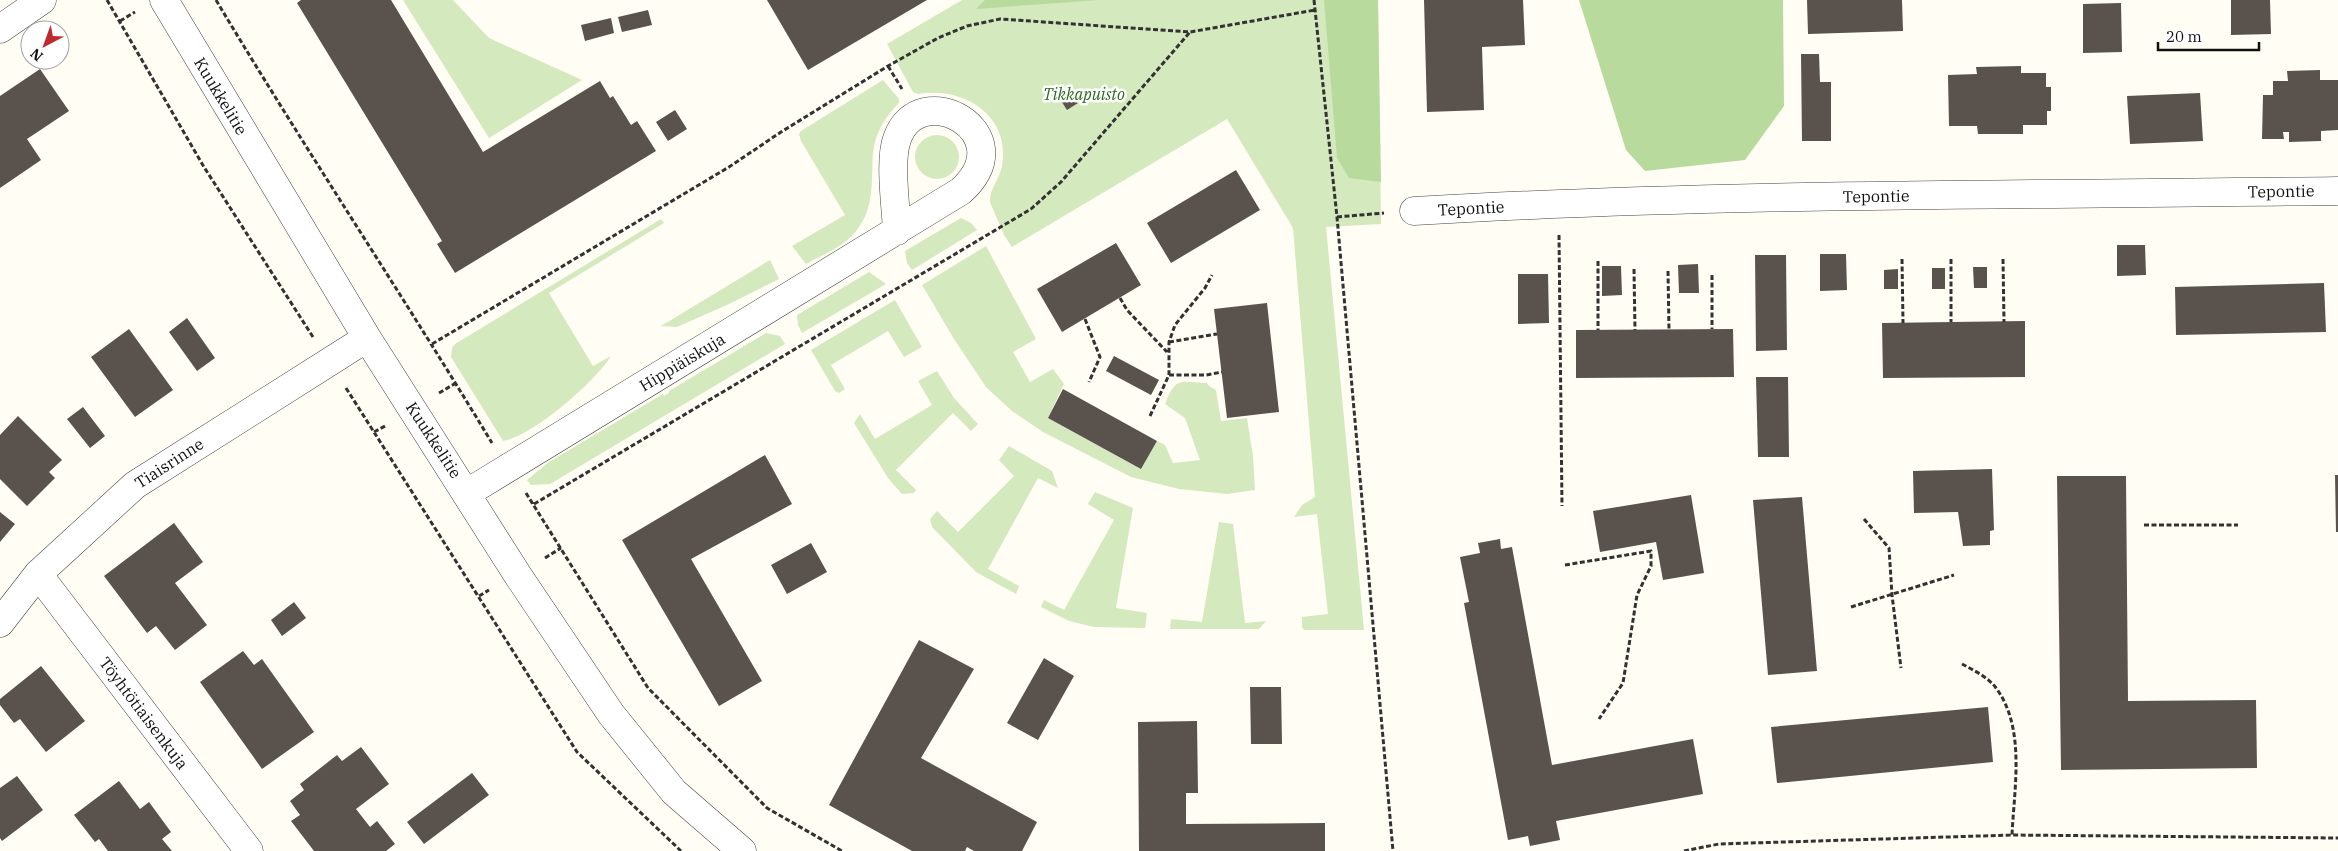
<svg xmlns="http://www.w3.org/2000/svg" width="2338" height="851" viewBox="0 0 2338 851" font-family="'IBM Plex Serif',serif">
  <rect width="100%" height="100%" fill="#fffdf4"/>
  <path fill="#d4e9be" d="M403 0H453L489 38 582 80 489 138Z
    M962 0H1378L1381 224 1326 227 1364 630H1304L1302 627V617L1328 614 1317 514 1294 517 1302 505 1315 497 1293 228 1227 119 1012 247 1004 235 990 202C989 190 1000 178 1002 166 1011 115 963 86 918 94L913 92 887 44Z
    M883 80 899 99V103C885 117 875 133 873 153 871 179 875 205 859 227 848 245 824 254 806 264L792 246 845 215 801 141 799 134 801 131Z
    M915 157a22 22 0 1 1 44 0a22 22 0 1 1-44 0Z
    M961 218 971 223 977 230 912 270 907 263 905 251Z
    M661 219 664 223 549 293 593 366 611 356C595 382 533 436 503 441L451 357 452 348 455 344Z
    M986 246 1036 339 1013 352 1030 382 1053 369 1064 384 1048 418 1141 469 1157 441 1165 445 1173 463 1200 460 1185 418 1165 404C1176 376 1180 382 1207 383L1209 386 1216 390 1221 421 1247 418 1253 456 1255 490 1227 494 1179 489 1131 477 1043 432 1012 411 986 387 954 339 922 285Z
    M770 260 779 279 729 304 677 327 661 326Z
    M869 272 886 284 802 333 798 325 797 315Z
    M895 300 922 347 904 357 888 331 831 365 845 389 839 393 835 391 811 350Z
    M766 333 780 336 785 344 550 484 531 485 527 480 549 462 663 394 664 396 669 393V391Z
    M937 371 954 398 978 424 971 431 953 413 896 470 916 490 914 493 902 494 888 478 854 423 860 414 875 439 932 405 918 381Z
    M1009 446 1052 471 1058 488 1038 478 988 569 1019 586 1016 594 976 572 932 527 930 519 937 511 958 532 1014 476 999 460Z
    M1095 492 1133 508 1116 608 1147 613 1145 628 1094 627 1069 621 1041 607 1044 600 1064 610 1114 520 1088 504Z
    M1219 522 1233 524 1245 623 1266 621 1259 629H1170L1171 619 1202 622Z"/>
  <path fill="#b8da9d" d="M985 0H1099L976 9Z
    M1324 0H1378L1381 182 1349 178 1337 158Z
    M1579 0H1783L1784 106 1745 160 1645 171 1626 150Z"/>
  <path fill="#59524d" d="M301 0H391L483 152 600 81 610 98 613 96 631 125 637 121 656 151 455 273 437 244 442 241 297 3Z
    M767 0H927L808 70Z
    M1424 0H1523L1525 45 1482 47 1484 110 1427 112Z
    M1807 0H1902L1903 31 1808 34Z
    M2231 0H2270L2271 34 2231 35Z
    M2121 3 2122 52 2083 53V4Z
    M648 10 652 25 622 32 618 17Z
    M611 18 614 33 585 41 581 25Z
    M1801 54H1819L1820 82H1831V141H1802Z
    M2021 66V73H2046V87H2051V111H2047V125H2023V134H1978L1977 126H1949L1948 75 1977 74 1976 67Z
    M40 69 69 111 27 139 41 160 0 188V96Z
    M2320 70V80H2338V130L2321 131V141L2289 142V132H2283L2284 139H2262L2263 95H2273V81H2288L2287 71Z
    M1069 89 1078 103 1067 110 1058 96Z
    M2200 93 2203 141 2130 144 2127 96Z
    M675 110 687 129 668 141 656 122Z
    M1236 170 1260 210 1171 263 1147 223Z
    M1116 243 1141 285 1062 332 1037 289Z
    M2117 245H2145L2146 275 2117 276Z
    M1820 254H1846L1847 290 1820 291Z
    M1755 255H1786L1787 350 1756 351Z
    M1698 264 1699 293H1679L1678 265Z
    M1602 266H1621L1622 295 1602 296Z
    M1973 267H1987V288H1974Z
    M1932 268H1945V289H1932Z
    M1898 269V289H1884V270Z
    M1518 274H1548L1549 323 1518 324Z
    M2324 283 2326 332 2176 335 2175 287Z
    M1267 303 1279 412 1227 418 1214 309Z
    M187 318 215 358 197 371 169 332Z
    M2025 321V377L1883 378 1882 323Z
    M129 329 173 390 135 417 91 357Z
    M1733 329 1734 377 1576 378V330Z
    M1114 356 1159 380 1151 395 1106 371Z
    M1756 377H1788L1789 457H1758Z
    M1063 389 1157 441 1141 469 1048 418Z
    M83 407 105 436 90 448 67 419Z
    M18 416 62 460 49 472 55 478 27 506 0 479V435Z
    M765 455 792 504 691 559 762 681 719 706 622 540Z
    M1992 469 1994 530 1990 531V545L1963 546 1958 512 1914 513 1913 471Z
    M2335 475H2338V532H2336Z
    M2057 476H2126L2128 701 2256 700 2257 768 2061 770Z
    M1691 495 1704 573 1663 580 1656 542 1600 552 1593 511Z
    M1802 497 1817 671 1768 675 1753 500Z
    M0 512 15 524 0 542Z
    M174 523 203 562 175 583 207 625 175 650 156 626 147 633 104 576Z
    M1500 539 1501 549 1512 547 1552 765 1693 739 1703 794 1556 821 1560 840 1530 846 1528 836 1508 840 1464 603 1469 602 1460 557 1480 553 1478 543Z
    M811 543 827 572 787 594 771 565Z
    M294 602 306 618 282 636 271 620Z
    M919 640 974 669 921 758 1037 822 1022 851H974L967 847 965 851H912L829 805Z
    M243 651 254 665 262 659 314 732 262 769 200 682Z
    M1044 658 1074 676 1038 740 1007 723Z
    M41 666 85 721 46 752 20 719 14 723 0 705V699Z
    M1250 687H1281L1282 744H1251Z
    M1988 707 1993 762 1777 783 1771 727Z
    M1197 721 1198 793H1186V824L1325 823V851H1139L1138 722Z
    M361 747 389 784 356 809 370 827 377 821 395 844 386 851H314L291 821 300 815 290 801 304 790 300 784 337 755 342 761Z
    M472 773 489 795 424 844 407 822Z
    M17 776 43 810 2 841 0 838V788Z
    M119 781 140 809 149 802 171 832 162 839 172 851H108L99 839 95 842 74 815Z"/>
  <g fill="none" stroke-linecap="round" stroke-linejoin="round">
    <defs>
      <path id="minor" d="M164 0 367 338 517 574 611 714 674 792 742 851
        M0 29 42 0
        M1414 211C1722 193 2030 195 2338 191
        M467 493 961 191C1025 133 919 75 897 139 889 161 896 207 897 231
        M38 574 249 851
        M0 623 38 574 135 485 367 338"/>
    </defs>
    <use href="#minor" stroke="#434343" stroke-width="29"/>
    <path stroke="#323232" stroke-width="3" stroke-dasharray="5 2.5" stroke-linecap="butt" d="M107 0 204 167 313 337
      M216 0C305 149 402 294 492 443
      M1314 0 1337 217 1393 851
      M120 21 135 12
      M888 66 902 89
      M1337 217 1384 213
      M1559 235 1562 506
      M1902 259 1903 323
      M1951 259V322
      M2003 259 2004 322
      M1598 261V330
      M1634 269 1635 330
      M1668 271 1669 330
      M1712 275V329
      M1120 298 1127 310 1167 352
      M1085 319 1100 357 1089 382
      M1169 342 1217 334
      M432 344 729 167 781 132 888 66 938 38 967 26 1000 19 1190 32 1315 10
      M1169 375H1206L1222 372
      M346 388 577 752 681 851
      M439 393 456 383
      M1150 416 1169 375V342L1175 325 1205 288 1212 275
      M374 432 387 425
      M526 493 648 688 767 808 842 851
      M534 504 1031 209 1061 182 1190 32
      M1864 519 1889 548 1892 595 1901 668
      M2144 525H2238
      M545 558 561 548
      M1565 565 1651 551V566L1637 595 1623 683 1599 719
      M479 596 489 590
      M1851 607 1954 575
      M1962 664C1973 670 1988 677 1996 688 2026 728 2014 789 2012 835
      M1684 851 1719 844 2012 835 2338 838"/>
    <use href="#minor" stroke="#fff" stroke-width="28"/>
  </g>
  <g text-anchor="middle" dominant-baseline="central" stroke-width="5" stroke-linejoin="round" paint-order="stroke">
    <g font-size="16" font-style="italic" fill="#2f6821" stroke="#fff">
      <text x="1084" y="94">Tikkapuisto</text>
    </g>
    <g font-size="16" fill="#101010" stroke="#fff">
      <text transform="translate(221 96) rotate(59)">Kuukkelitie</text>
      <text transform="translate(2281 191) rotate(-1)">Tepontie</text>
      <text transform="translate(1876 196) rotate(-1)">Tepontie</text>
      <text transform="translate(1471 208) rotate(-3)">Tepontie</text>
      <text transform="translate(682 362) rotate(-31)">Hippiäiskuja</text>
      <text transform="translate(434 440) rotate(57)">Kuukkelitie</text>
      <text transform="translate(169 463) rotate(-33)">Tiaisrinne</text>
      <text transform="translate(144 713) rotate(53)">Töyhtötiaisenkuja</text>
    </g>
  </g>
  <g transform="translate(45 45) rotate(221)"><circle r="24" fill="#ffffff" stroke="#9f9f9f"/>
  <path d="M0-4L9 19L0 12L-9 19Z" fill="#bf2a30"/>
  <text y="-8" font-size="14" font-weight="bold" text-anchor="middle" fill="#101010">N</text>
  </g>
  <path d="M2158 42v8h101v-8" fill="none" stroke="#101010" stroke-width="2.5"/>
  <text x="2166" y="42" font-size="15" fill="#101010" stroke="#ffffff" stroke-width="4" paint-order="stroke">20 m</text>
</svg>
